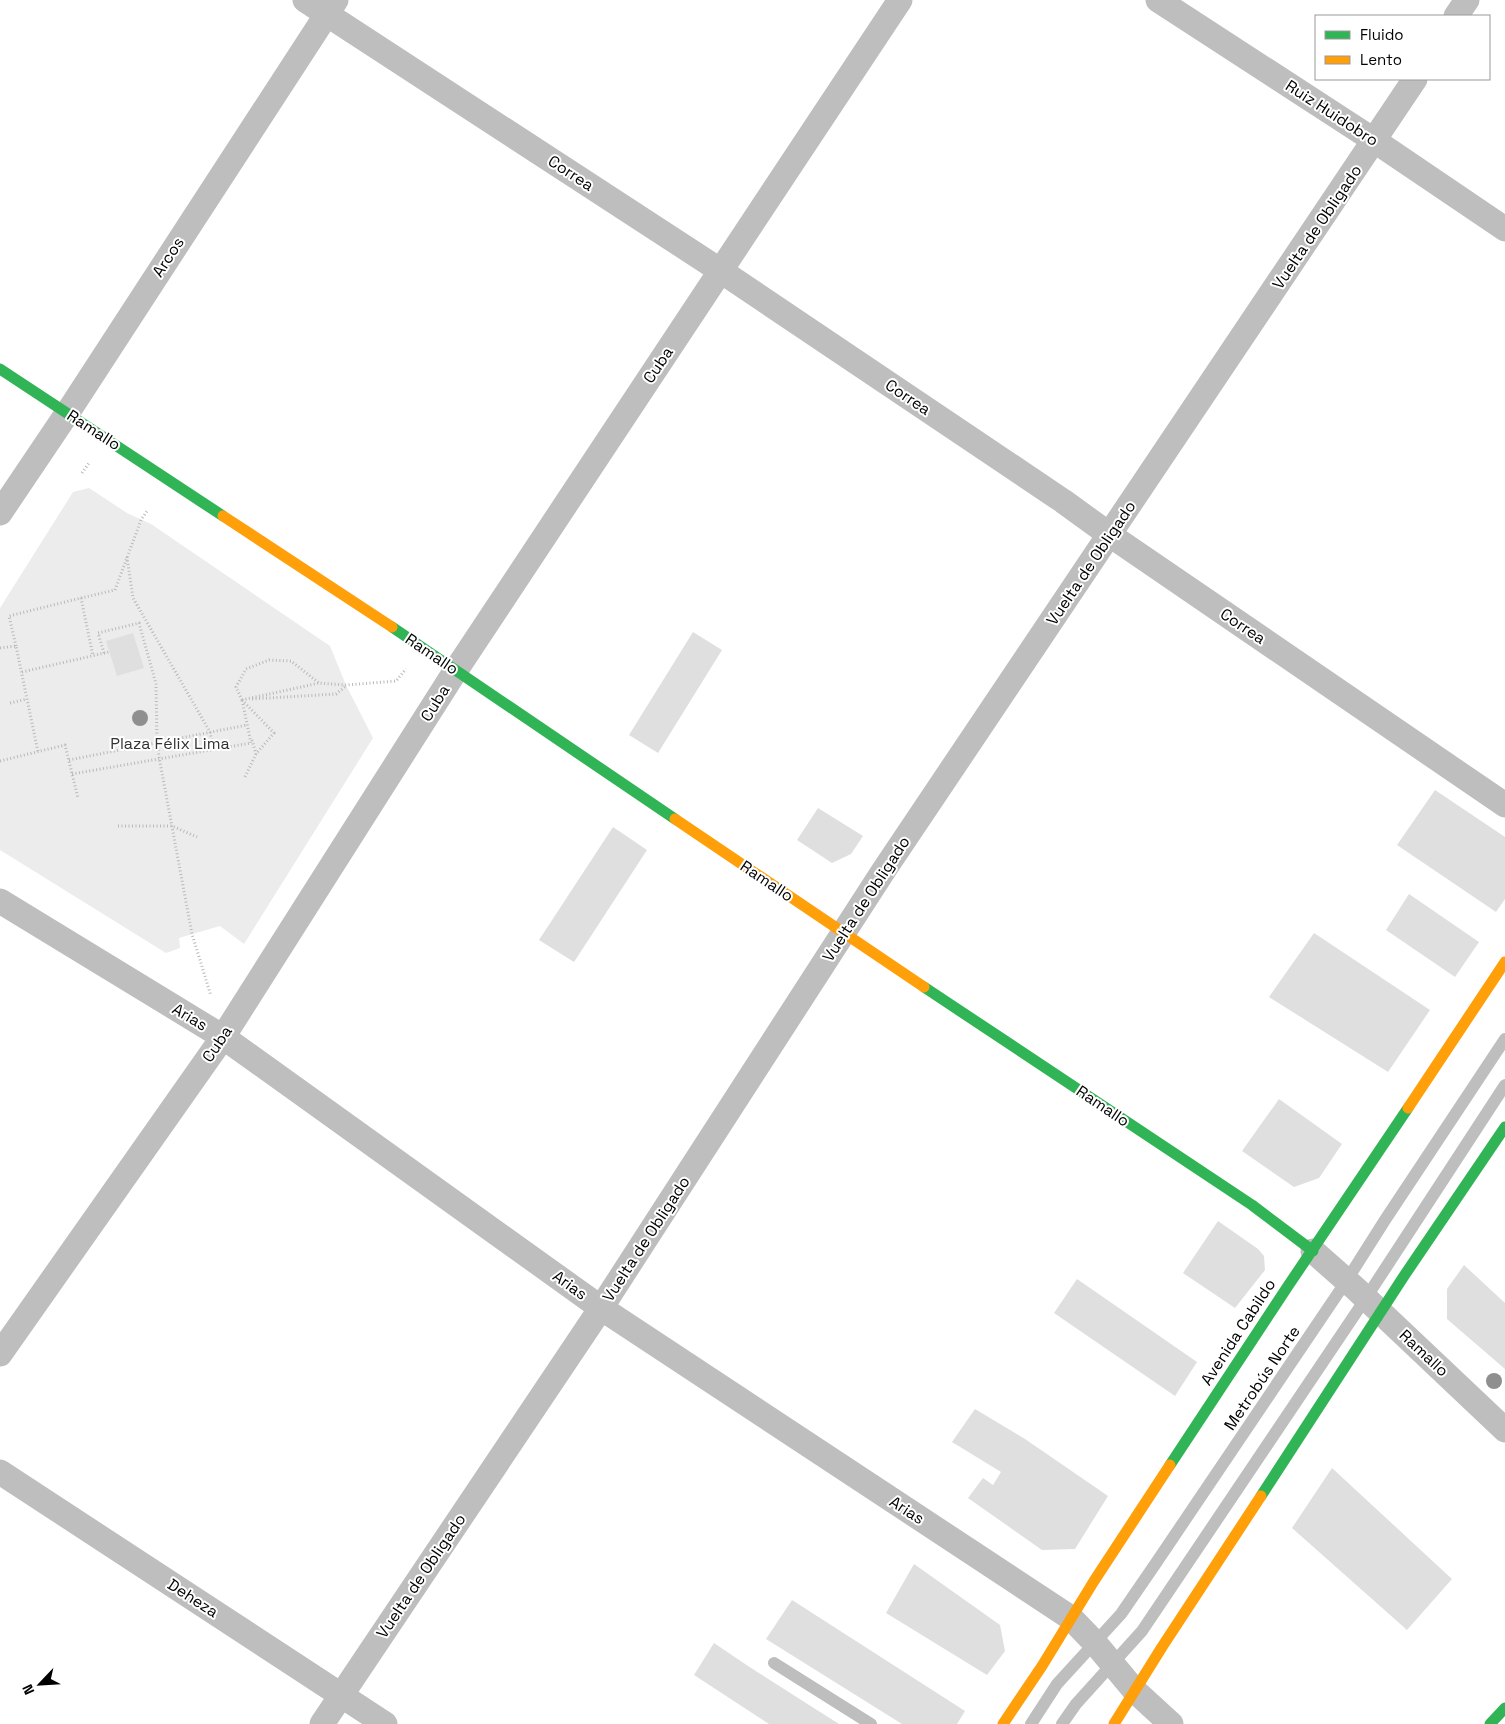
<svg xmlns="http://www.w3.org/2000/svg" width="1505" height="1724" viewBox="0 0 1505 1724" font-family="'Space Grotesk',sans-serif">
  <rect width="100%" height="100%" fill="#fff"/>
  <path fill="#ececec" d="M89 488 127 513 151 524 330 646 346 685 373 738 244 944 220 926 179 938 180 948 166 953 0 850V608L73 492Z"/>
  <path fill="#dfdfdf" d="M693 632 722 650 658 753 629 735Z
    M133 633 144 668 117 676 106 641Z
    M1435 790 1505 837V899L1496 912 1397 845Z
    M818 808 863 836 851 854 832 863 797 840Z
    M613 827 647 850 574 962 539 940Z
    M1409 894 1479 942 1455 977 1386 930Z
    M1314 933 1430 1010 1388 1072 1269 997Z
    M1279 1099 1342 1144 1319 1178 1294 1187 1242 1151Z
    M1218 1221 1258 1249 1264 1256 1265 1270 1235 1308 1183 1273Z
    M1464 1265 1505 1303V1369L1447 1319V1289Z
    M1077 1279 1197 1362 1175 1396 1054 1313Z
    M975 1409 1025 1439 1108 1496 1075 1549 1042 1550 968 1498 983 1478 993 1485 1001 1472 952 1442Z
    M1332 1468 1452 1579 1407 1630 1292 1528Z
    M914 1564 1000 1625 1005 1651 987 1675 886 1613Z
    M792 1600 965 1711 957 1724H902L766 1639Z
    M714 1643 748 1666 839 1724H769L694 1675Z"/>
  <g fill="none" stroke-linecap="round" stroke-linejoin="round">
    <path stroke="#b9b9b9" stroke-width="3" stroke-dasharray="1 2.5" stroke-linecap="butt" d="M82 473 89 463
      M127 557 133 598 210 732 213 748
      M81 598 115 590 141 520 147 511
      M16 646 9 616 81 598 93 656
      M0 648 16 646 38 752
      M104 653 98 633 139 623 156 684 157 742 159 757 192 934 211 996
      M22 672 109 652
      M252 699 336 694 346 686
      M242 700 319 683 346 685 396 681 406 669
      M242 700 236 687 246 669 269 660 291 661 319 683
      M242 700 274 733 256 754 244 779
      M10 703 27 699
      M252 740 256 754
      M69 760 247 725
      M0 761 65 745 78 798
      M72 774 251 743 242 700
      M118 826H172L197 837"/>
    <path stroke="#bebebe" stroke-width="12" d="M774 1663 871 1724
      M1031 1724 1057 1684 1121 1614 1156 1563 1347 1280 1385 1220 1505 1039
      M1062 1724 1076 1704 1142 1631 1366 1298 1505 1085"/>
    <path stroke="#bebebe" stroke-width="25" d="M305 0 721 271 1063 501 1110 535 1505 805
      M1158 0 1375 141 1505 229
      M1456 16 1467 0
      M0 513 68 412 336 0
      M0 901 223 1037 601 1308 1071 1618 1095 1643 1135 1691 1171 1724
      M1313 1251 1356 1289 1505 1430
      M0 1354 223 1037 456 670 900 0
      M0 1472 385 1724
      M322 1724 601 1308 884 870 1415 79"/>
    <path stroke="#30b455" stroke-width="11" d="M0 369 223 516
      M392 627 675 819
      M924 987 1252 1205 1313 1251
      M1170 1465 1288 1286 1408 1108
      M1261 1496 1404 1276 1505 1127
      M1490 1724 1505 1708"/>
    <path stroke="#ff9f0a" stroke-width="11" d="M223 516 392 627
      M675 819 924 987
      M1408 1108 1505 962
      M1003 1724 1042 1666 1094 1581 1170 1465
      M1114 1724 1162 1647 1261 1496"/>
  </g>
  <g fill="#8f8f8f">
    <circle cx="140" cy="718" r="8"/>
    <circle cx="1494" cy="1381" r="8"/>
  </g>
  <g text-anchor="middle" dominant-baseline="central" stroke-width="4" stroke-linejoin="round" paint-order="stroke">
    <g font-size="16" fill="#000" stroke="#fff">
      <text transform="translate(1332 113) rotate(33)">Ruiz Huidobro</text>
      <text transform="translate(571 173) rotate(33)">Correa</text>
      <text transform="translate(1317 227) rotate(-56)">Vuelta de Obligado</text>
      <text transform="translate(168 257) rotate(-57)">Arcos</text>
      <text transform="translate(658 365) rotate(-56)">Cuba</text>
      <text transform="translate(908 397) rotate(34)">Correa</text>
      <text transform="translate(94 430) rotate(33)">Ramallo</text>
      <text transform="translate(1091 563) rotate(-56)">Vuelta de Obligado</text>
      <text transform="translate(1243 626) rotate(34)">Correa</text>
      <text transform="translate(432 654) rotate(34)">Ramallo</text>
      <text transform="translate(435 703) rotate(-58)">Cuba</text>
      <text transform="translate(767 881) rotate(34)">Ramallo</text>
      <text transform="translate(866 899) rotate(-57)">Vuelta de Obligado</text>
      <text transform="translate(190 1017) rotate(31)">Arias</text>
      <text transform="translate(217 1044) rotate(-56)">Cuba</text>
      <text transform="translate(1103 1106) rotate(34)">Ramallo</text>
      <text transform="translate(646 1239) rotate(-57)">Vuelta de Obligado</text>
      <text transform="translate(570 1285) rotate(36)">Arias</text>
      <text transform="translate(1238 1332) rotate(-57)">Avenida Cabildo</text>
      <text transform="translate(1424 1353) rotate(43)">Ramallo</text>
      <text transform="translate(1262 1378) rotate(-56)">Metrobús Norte</text>
      <text transform="translate(907 1510) rotate(33)">Arias</text>
      <text transform="translate(421 1576) rotate(-56)">Vuelta de Obligado</text>
      <text transform="translate(193 1598) rotate(33)">Deheza</text>
    </g>
    <g font-size="16" fill="#333" stroke="#fff">
      <text x="170" y="743">Plaza Félix Lima</text>
    </g>
  </g>
  <rect x="1315" y="15" width="175" height="65" fill="#ffffff" stroke="#999999"/>
  <rect x="1325" y="31" width="25" height="8" fill="#30b455" stroke="#999999"/>
  <text x="1360" y="40" font-size="15" fill="#000000">Fluido</text>
  <rect x="1325" y="56" width="25" height="8" fill="#ff9f0a" stroke="#999999"/>
  <text x="1360" y="65" font-size="15" fill="#000000">Lento</text>
  <g transform="translate(40 1684) rotate(245)" stroke="#ffffff" stroke-width="4" paint-order="stroke">
  <path d="M0-4L9 19L0 12L-9 19Z" fill="#000000"/>
  <text y="-8" font-size="14" font-weight="bold" text-anchor="middle" fill="#000000">N</text>
  </g>
</svg>
